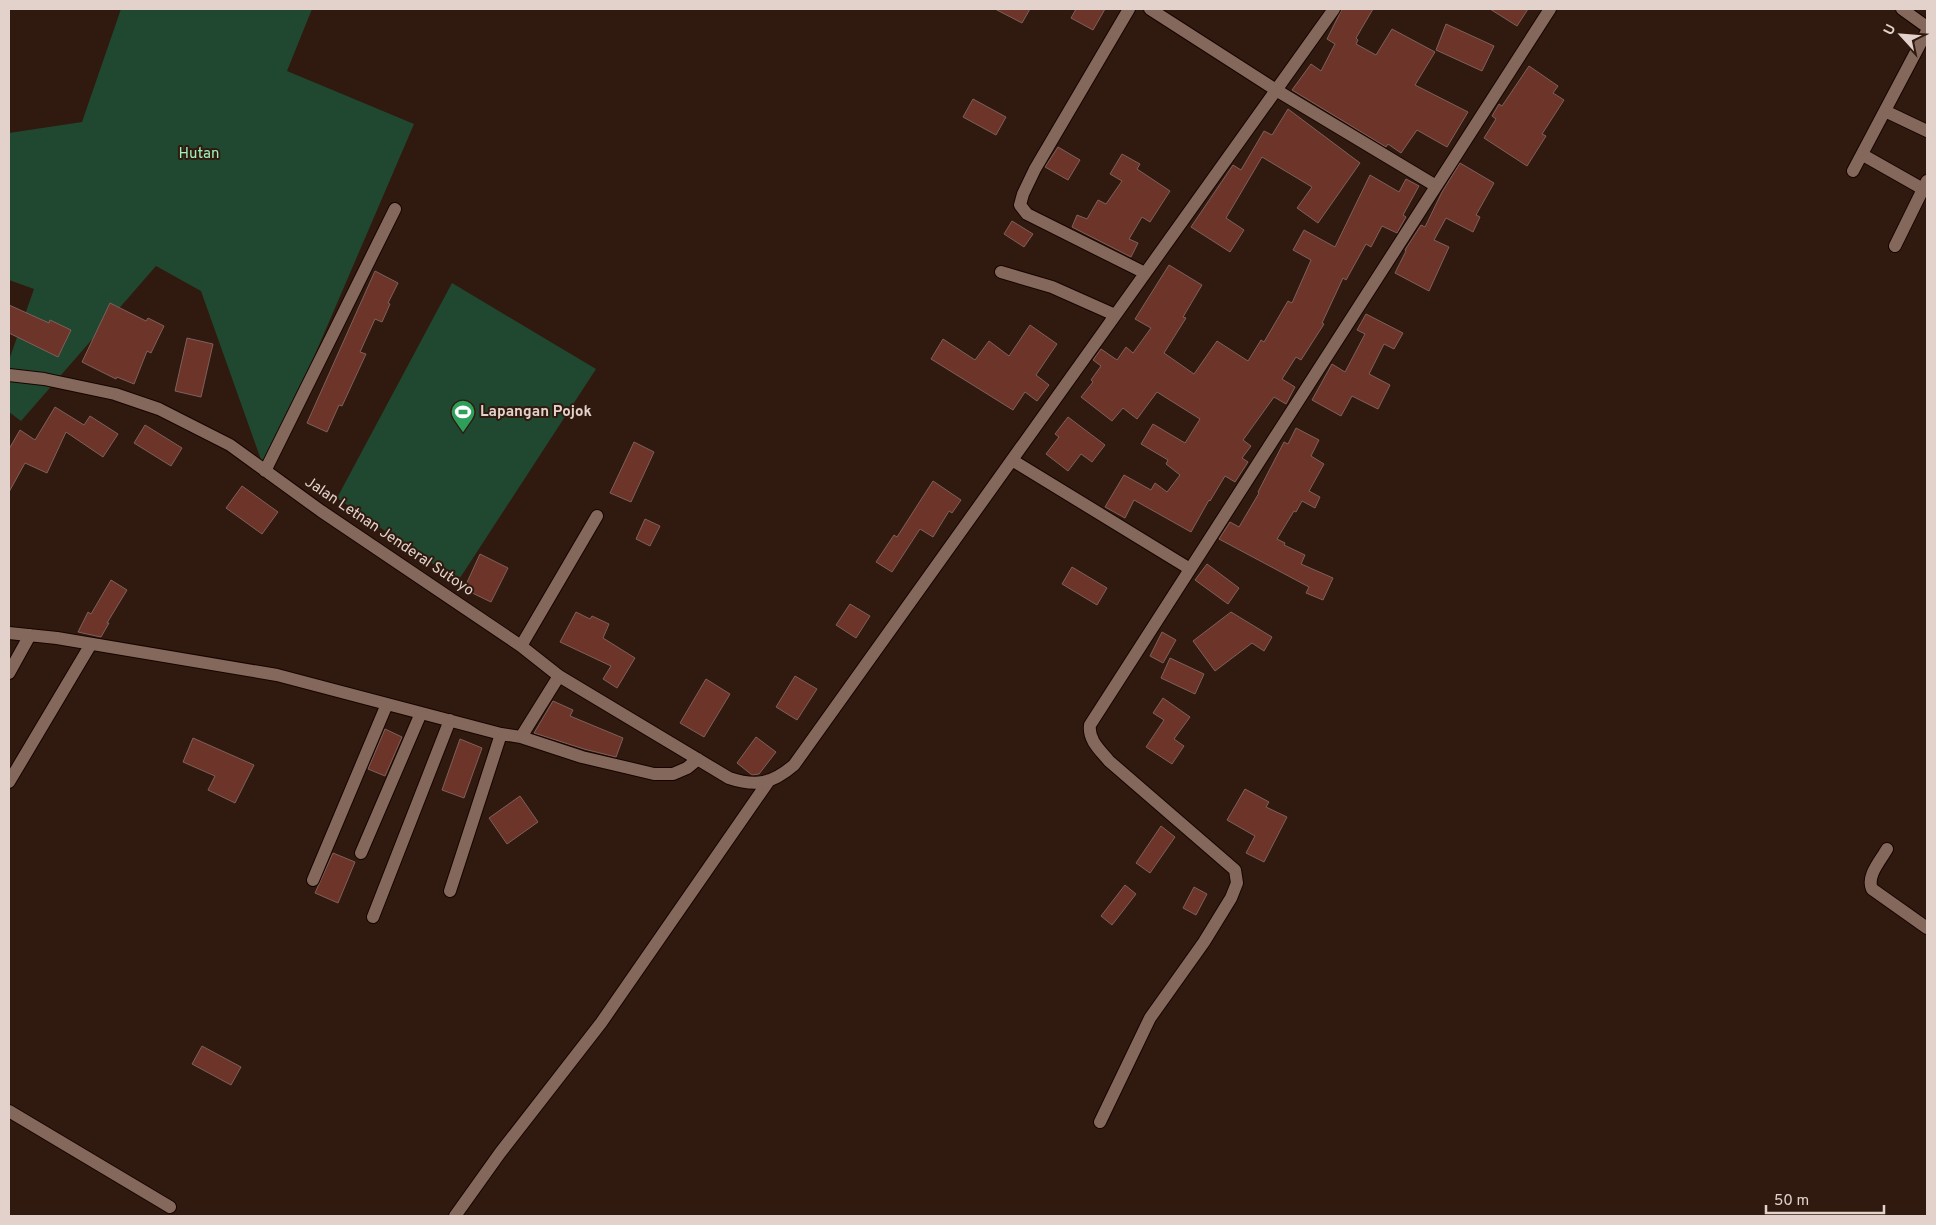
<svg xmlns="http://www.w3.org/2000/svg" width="1936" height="1225" viewBox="0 0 1936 1225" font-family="Overpass,sans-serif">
  <rect width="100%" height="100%" fill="#301a0f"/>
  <path fill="#20472f" d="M121 9H312L287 71 414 124 265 471 201 291 156 266 21 421 9 412V360L34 289 9 280V133L82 122Z
    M452 283 596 369 458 581 337 498Z"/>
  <path fill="#6d3429" stroke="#7e605a" d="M995 9H1030L1022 23Z
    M1076 9H1105L1093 30 1071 18Z
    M1342 9H1373L1356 38 1358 40 1356 44 1376 55 1392 29 1435 52 1415 85 1468 112 1447 147 1417 130 1401 153 1388 144 1386 147 1292 90 1311 64 1321 71 1335 44 1327 39Z
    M1490 9H1528L1517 26Z
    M1446 24 1494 46 1482 71 1436 50Z
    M1529 66 1558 86 1553 93 1564 100 1542 134 1546 136 1527 166 1484 138 1496 119 1492 116 1499 104 1502 106Z
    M973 99 1006 117 996 135 963 117Z
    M1288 109 1360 163 1318 223 1297 208 1312 187 1262 157 1226 218 1244 230 1230 252 1191 227 1233 165 1241 170 1264 131 1272 135Z
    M1058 147 1080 160 1068 180 1045 167Z
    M1122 154 1140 164 1137 169 1170 191 1150 222 1142 217 1129 239 1138 243 1131 257 1072 227 1077 215 1087 219 1098 200 1106 204 1122 181 1110 174Z
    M1460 163 1494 183 1476 215 1480 217 1473 232 1446 218 1434 240 1449 247 1429 291 1395 273 1406 251 1405 250 1421 225 1425 227 1442 192Z
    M1370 175 1399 192 1406 179 1419 186 1403 215 1406 217 1397 233 1382 226 1371 247 1366 244 1346 280 1343 278 1322 323 1324 324 1301 360 1296 357 1282 379 1295 387 1286 404 1274 397 1243 440 1251 446 1242 458 1248 462 1235 482 1225 476 1210 501 1209 500 1191 532 1134 500 1125 518 1105 507 1124 475 1151 490 1155 483 1167 492 1180 475 1166 464 1168 460 1141 444 1153 424 1185 443 1200 419 1157 392 1137 419 1123 408 1112 421 1081 397 1093 382 1091 380 1101 366 1093 360 1101 349 1117 360 1126 347 1133 353 1151 328 1135 319 1169 265 1202 285 1183 317 1186 318 1164 353 1194 374 1217 341 1248 361 1261 340 1264 342 1288 301 1292 303 1311 260 1293 250 1304 230 1335 247Z
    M1012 221 1033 234 1024 247 1004 234Z
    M375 271 398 283 388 303 390 304 382 322 375 319 360 352 366 354 342 406 339 405 327 432 307 423Z
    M110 303 146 321 148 318 164 326 151 353 147 351 134 384 117 377 116 379 82 362Z
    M9 305 49 323 50 320 71 330 58 357 9 333Z
    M1366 314 1403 333 1394 349 1384 344 1369 374 1390 385 1378 409 1352 396 1341 416 1312 400 1332 364 1345 372 1365 334 1357 330Z
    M1030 325 1057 344 1036 375 1049 385 1037 401 1025 392 1013 410 931 359 943 339 975 360 989 341 1009 356Z
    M187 338 213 344 201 397 175 391Z
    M55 407 84 425 90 416 118 434 103 457 66 432 47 473 25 463 9 492V449L20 430 35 440Z
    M1068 417 1105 445 1092 462 1081 454 1068 471 1046 454 1059 437 1055 434Z
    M145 425 182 448 171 466 134 443Z
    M1296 428 1319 440 1311 456 1324 464 1309 491 1320 497 1315 508 1302 501 1296 512 1294 511 1277 539 1285 543 1284 545 1305 555 1301 564 1333 578 1323 600 1306 593 1309 587 1219 539 1230 522 1239 527 1259 493 1258 492 1284 442 1288 444Z
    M634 442 654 452 631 502 610 493Z
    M933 481 961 500 952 513 949 511 933 537 920 529 892 572 876 562 894 535 897 537Z
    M242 486 278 512 262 534 226 508Z
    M645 519 660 526 650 546 636 539Z
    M480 554 508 568 491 602 464 589Z
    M1207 564 1239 588 1228 604 1195 580Z
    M1072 567 1107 588 1097 605 1062 584Z
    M111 580 127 590 107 623H109L101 637 78 632 88 612 91 614Z
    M850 604 870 616 856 638 836 625Z
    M576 612 590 619 592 616 609 624 603 638 635 658 617 688 603 679 611 666 560 642Z
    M1231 612 1272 637 1264 651 1252 643 1215 671 1193 641Z
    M1162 632 1176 640 1163 663 1150 656Z
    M1170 658 1204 674 1195 694 1161 678Z
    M795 676 817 689 797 720 776 707Z
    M706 679 730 694 704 737 680 723Z
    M1163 698 1190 717 1174 739 1184 746 1172 764 1146 747 1164 720 1153 713Z
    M553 701 573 710 570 716 623 738 616 757 584 749 534 733Z
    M385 729 402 737 385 776 368 769Z
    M756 737 776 752 759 774 752 775 737 763Z
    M193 738 254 765 235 803 208 790 215 776 183 762Z
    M460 739 482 748 464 798 442 790Z
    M1245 789 1269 802 1266 807 1287 817 1264 862 1246 853 1255 836 1227 820Z
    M520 796 538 822 507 844 489 818Z
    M1161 826 1175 837 1150 873 1136 863Z
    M333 853 355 862 338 903 315 893Z
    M1125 885 1136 894 1112 925 1101 916Z
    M1194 887 1207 894 1196 915 1183 908Z
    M202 1046 241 1067 231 1085 192 1064Z"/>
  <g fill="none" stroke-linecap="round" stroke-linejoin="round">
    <defs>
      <path id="minor" d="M1129 9 1035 169 1023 194 1020 205 1027 214 1145 273
        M1150 9 1276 90 1436 186
        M1902 9 1927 27
        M1885 111 1927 131
        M1863 155 1923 189
        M1853 171 1927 31
        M1895 246 1927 181
        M1001 272 1052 287 1115 315
        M9 375 44 379 115 394 159 409 230 445 321 511 521 646 559 676 729 778C756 787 772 784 794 765L1334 9
        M1012 460 1190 569
        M265 471 395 209
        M9 633 57 638 277 675 501 734 521 737 559 676
        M521 646 597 516
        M9 673 30 635
        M521 737 582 757 654 774H673L687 768 698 759
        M9 782 91 644
        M1887 849C1881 860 1866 876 1872 889L1927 928
        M361 853 421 713
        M313 880 387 704
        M450 891 501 734
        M373 917 450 720
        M9 1111 170 1207
        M1100 1122 1150 1018 1204 942 1231 898 1237 883 1235 870 1109 761C1100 750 1088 740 1090 725L1550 9
        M455 1216 500 1153 601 1023 768 782"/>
    </defs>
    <use href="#minor" stroke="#170400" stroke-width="14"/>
    <use href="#minor" stroke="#84685b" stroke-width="12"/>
  </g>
  <defs>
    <symbol id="stadium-pin" viewBox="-11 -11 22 30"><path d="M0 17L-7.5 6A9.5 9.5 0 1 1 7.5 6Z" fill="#2e9e5b" stroke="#301a0f"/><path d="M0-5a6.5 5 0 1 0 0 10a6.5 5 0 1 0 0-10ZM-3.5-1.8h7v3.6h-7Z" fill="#fff"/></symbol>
  </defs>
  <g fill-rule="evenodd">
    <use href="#stadium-pin" x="449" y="398" width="28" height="38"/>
  </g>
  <g text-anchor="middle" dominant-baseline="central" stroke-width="4" stroke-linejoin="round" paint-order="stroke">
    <g font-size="15" fill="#9df1b9" stroke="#301a0f">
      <text x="199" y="154">Hutan</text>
    </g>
    <g font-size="15" font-weight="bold" fill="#e2d2cb" stroke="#301a0f" text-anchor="start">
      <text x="480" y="412">Lapangan Pojok</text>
    </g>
    <g font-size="15" fill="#e2d2cb" stroke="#301a0f">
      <text transform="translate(389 537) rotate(34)">Jalan Letnan Jenderal Sutoyo</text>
    </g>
  </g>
  <rect width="1936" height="1225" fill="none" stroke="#e2d2cb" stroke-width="20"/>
  <g transform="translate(1901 35) rotate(296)" stroke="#301a0f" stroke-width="4" paint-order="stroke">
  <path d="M0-4L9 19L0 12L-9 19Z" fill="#e2d2cb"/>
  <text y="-8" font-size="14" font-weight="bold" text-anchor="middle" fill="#e2d2cb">U</text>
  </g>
  <path d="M1766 1205v8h118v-8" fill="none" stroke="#e2d2cb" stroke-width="2.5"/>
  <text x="1774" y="1205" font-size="15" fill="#e2d2cb" stroke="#301a0f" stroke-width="4" paint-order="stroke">50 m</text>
</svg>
